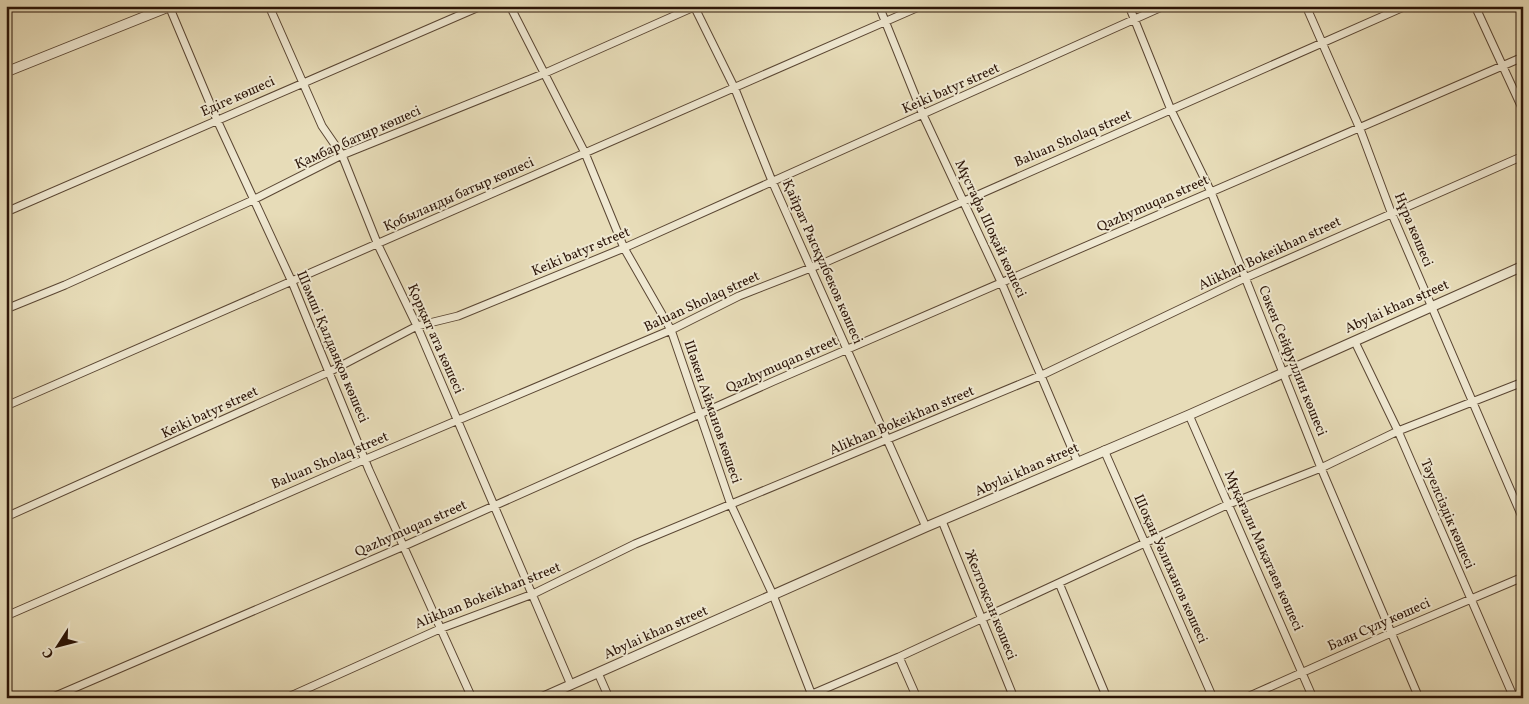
<svg xmlns="http://www.w3.org/2000/svg" width="1529" height="704" viewBox="0 0 1529 704" font-family="Vollkorn,serif">
  <rect width="100%" height="100%" fill="#e7dcb8"/>
  <filter id="stains"><feTurbulence type="fractalNoise" baseFrequency=".004" numOctaves="4"/><feColorMatrix values="0 0 0 0 .2 0 0 0 0 .09 0 0 0 0 .02 0 0 0 .5 -.17"/></filter>
  <radialGradient id="worn" r=".72"><stop offset=".6" stop-color="#630" stop-opacity="0"/><stop offset="1" stop-color="#630" stop-opacity=".3"/></radialGradient>
  <g fill="none" stroke-linecap="round" stroke-linejoin="round">
    <defs>
      <path id="minor" d="M169 6 217 120 292 282 369 470 472 698
        M269 6 322 126 342 155 378 245 417 326 571 685
        M510 6 585 153 624 248 671 330 731 505 773 595 813 698
        M694 6 735 89 772 181 926 527
        M879 6 923 115 1002 284 1078 463
        M1129 6 1171 110 1211 192 1321 468 1419 698
        M1306 6 1360 129 1391 212 1523 519
        M1475 6 1523 110
        M6 212 481 6
        M6 309 65 285 253 200 342 155 543 74 694 7
        M1355 342 1398 431 1514 698
        M6 406 921 6
        M1189 415 1313 698
        M1104 450 1213 698
        M6 517 329 372 417 326 458 316 624 248 1164 6
        M942 521 1014 698
        M1059 583 1107 698
        M6 616 366 459 671 330 739 296 826 262 1406 6
        M899 657 917 698
        M598 673 609 698
        M51 698 404 546 774 381 1523 57
        M286 698 442 628 533 594 635 544 1042 375 1245 278 1523 156
        M803 698 899 657 1229 504 1321 468 1398 431 1523 382
        M1245 698 1391 633 1523 577"/>
      <path id="tertiary" d="M6 72 171 6
        M541 698 926 527 1189 415 1523 266"/>
    </defs>
    <use href="#minor" stroke="#5a4633" stroke-width="9"/>
    <use href="#tertiary" stroke="#5a4633" stroke-width="11"/>
    <use href="#minor" stroke="#efe8d1" stroke-width="7"/>
    <use href="#tertiary" stroke="#efe8d1" stroke-width="9"/>
  </g>
  <g text-anchor="middle" dominant-baseline="central" stroke-width="4" stroke-linejoin="round" paint-order="stroke">
    <g font-size="14" fill="#2b1407" stroke="#efe8d1">
      <text transform="translate(951 89) rotate(-24)">Keiki batyr street</text>
      <text transform="translate(238 97) rotate(-24)">Едіге көшесі</text>
      <text transform="translate(358 138) rotate(-24)">Қамбар батыр көшесі</text>
      <text transform="translate(1073 139) rotate(-23)">Baluan Sholaq street</text>
      <text transform="translate(459 195) rotate(-24)">Қобыланды батыр көшесі</text>
      <text transform="translate(1153 204) rotate(-24)">Qazhymuqan street</text>
      <text transform="translate(990 229) rotate(65)">Мұстафа Шоқай көшесі</text>
      <text transform="translate(1413 230) rotate(67)">Нұра көшесі</text>
      <text transform="translate(581 252) rotate(-23)">Keiki batyr street</text>
      <text transform="translate(1270 254) rotate(-25)">Alikhan Bokeikhan street</text>
      <text transform="translate(822 262) rotate(66)">Қайрат Рысқұлбеков көшесі</text>
      <text transform="translate(702 302) rotate(-25)">Baluan Sholaq street</text>
      <text transform="translate(1397 307) rotate(-24)">Abylai khan street</text>
      <text transform="translate(435 339) rotate(66)">Қорқыт ата көшесі</text>
      <text transform="translate(332 347) rotate(67)">Шәмші Қалдаяқов көшесі</text>
      <text transform="translate(1292 361) rotate(68)">Сәкен Сейфуллин көшесі</text>
      <text transform="translate(782 365) rotate(-24)">Qazhymuqan street</text>
      <text transform="translate(712 412) rotate(71)">Шәкен Айманов көшесі</text>
      <text transform="translate(210 413) rotate(-25)">Keiki batyr street</text>
      <text transform="translate(902 421) rotate(-23)">Alikhan Bokeikhan street</text>
      <text transform="translate(330 461) rotate(-23)">Baluan Sholaq street</text>
      <text transform="translate(1027 470) rotate(-24)">Abylai khan street</text>
      <text transform="translate(1447 514) rotate(67)">Тәуелсіздік көшесі</text>
      <text transform="translate(411 529) rotate(-24)">Qazhymuqan street</text>
      <text transform="translate(1263 551) rotate(66)">Мұқағали Мақатаев көшесі</text>
      <text transform="translate(1170 569) rotate(66)">Шоқан Уәлиханов көшесі</text>
      <text transform="translate(488 596) rotate(-22)">Alikhan Bokeikhan street</text>
      <text transform="translate(990 605) rotate(68)">Желтоқсан көшесі</text>
      <text transform="translate(1379 625) rotate(-24)">Баян Сұлу көшесі</text>
      <text transform="translate(656 633) rotate(-24)">Abylai khan street</text>
    </g>
  </g>
  <rect width="1529" height="704" fill="none" stroke="#e7dcb8" stroke-width="25"/>
  <rect x="8" y="8" width="1514" height="689" fill="none" stroke="#2b1407" stroke-width="2.5"/>
  <rect x="12" y="12" width="1504" height="679" fill="none" stroke="#2b1407"/>
  <g transform="translate(58 646) rotate(234)" stroke="#efe8d1" stroke-width="4" paint-order="stroke">
  <path d="M0-4L9 19L0 12L-9 19Z" fill="#2b1407"/>
  <text y="-8" font-size="14" font-weight="bold" text-anchor="middle" fill="#2b1407">С</text>
  </g>
  <rect width="100%" height="100%" filter="url(#stains)"/>
  <rect width="100%" height="100%" fill="url(#worn)"/>
</svg>
